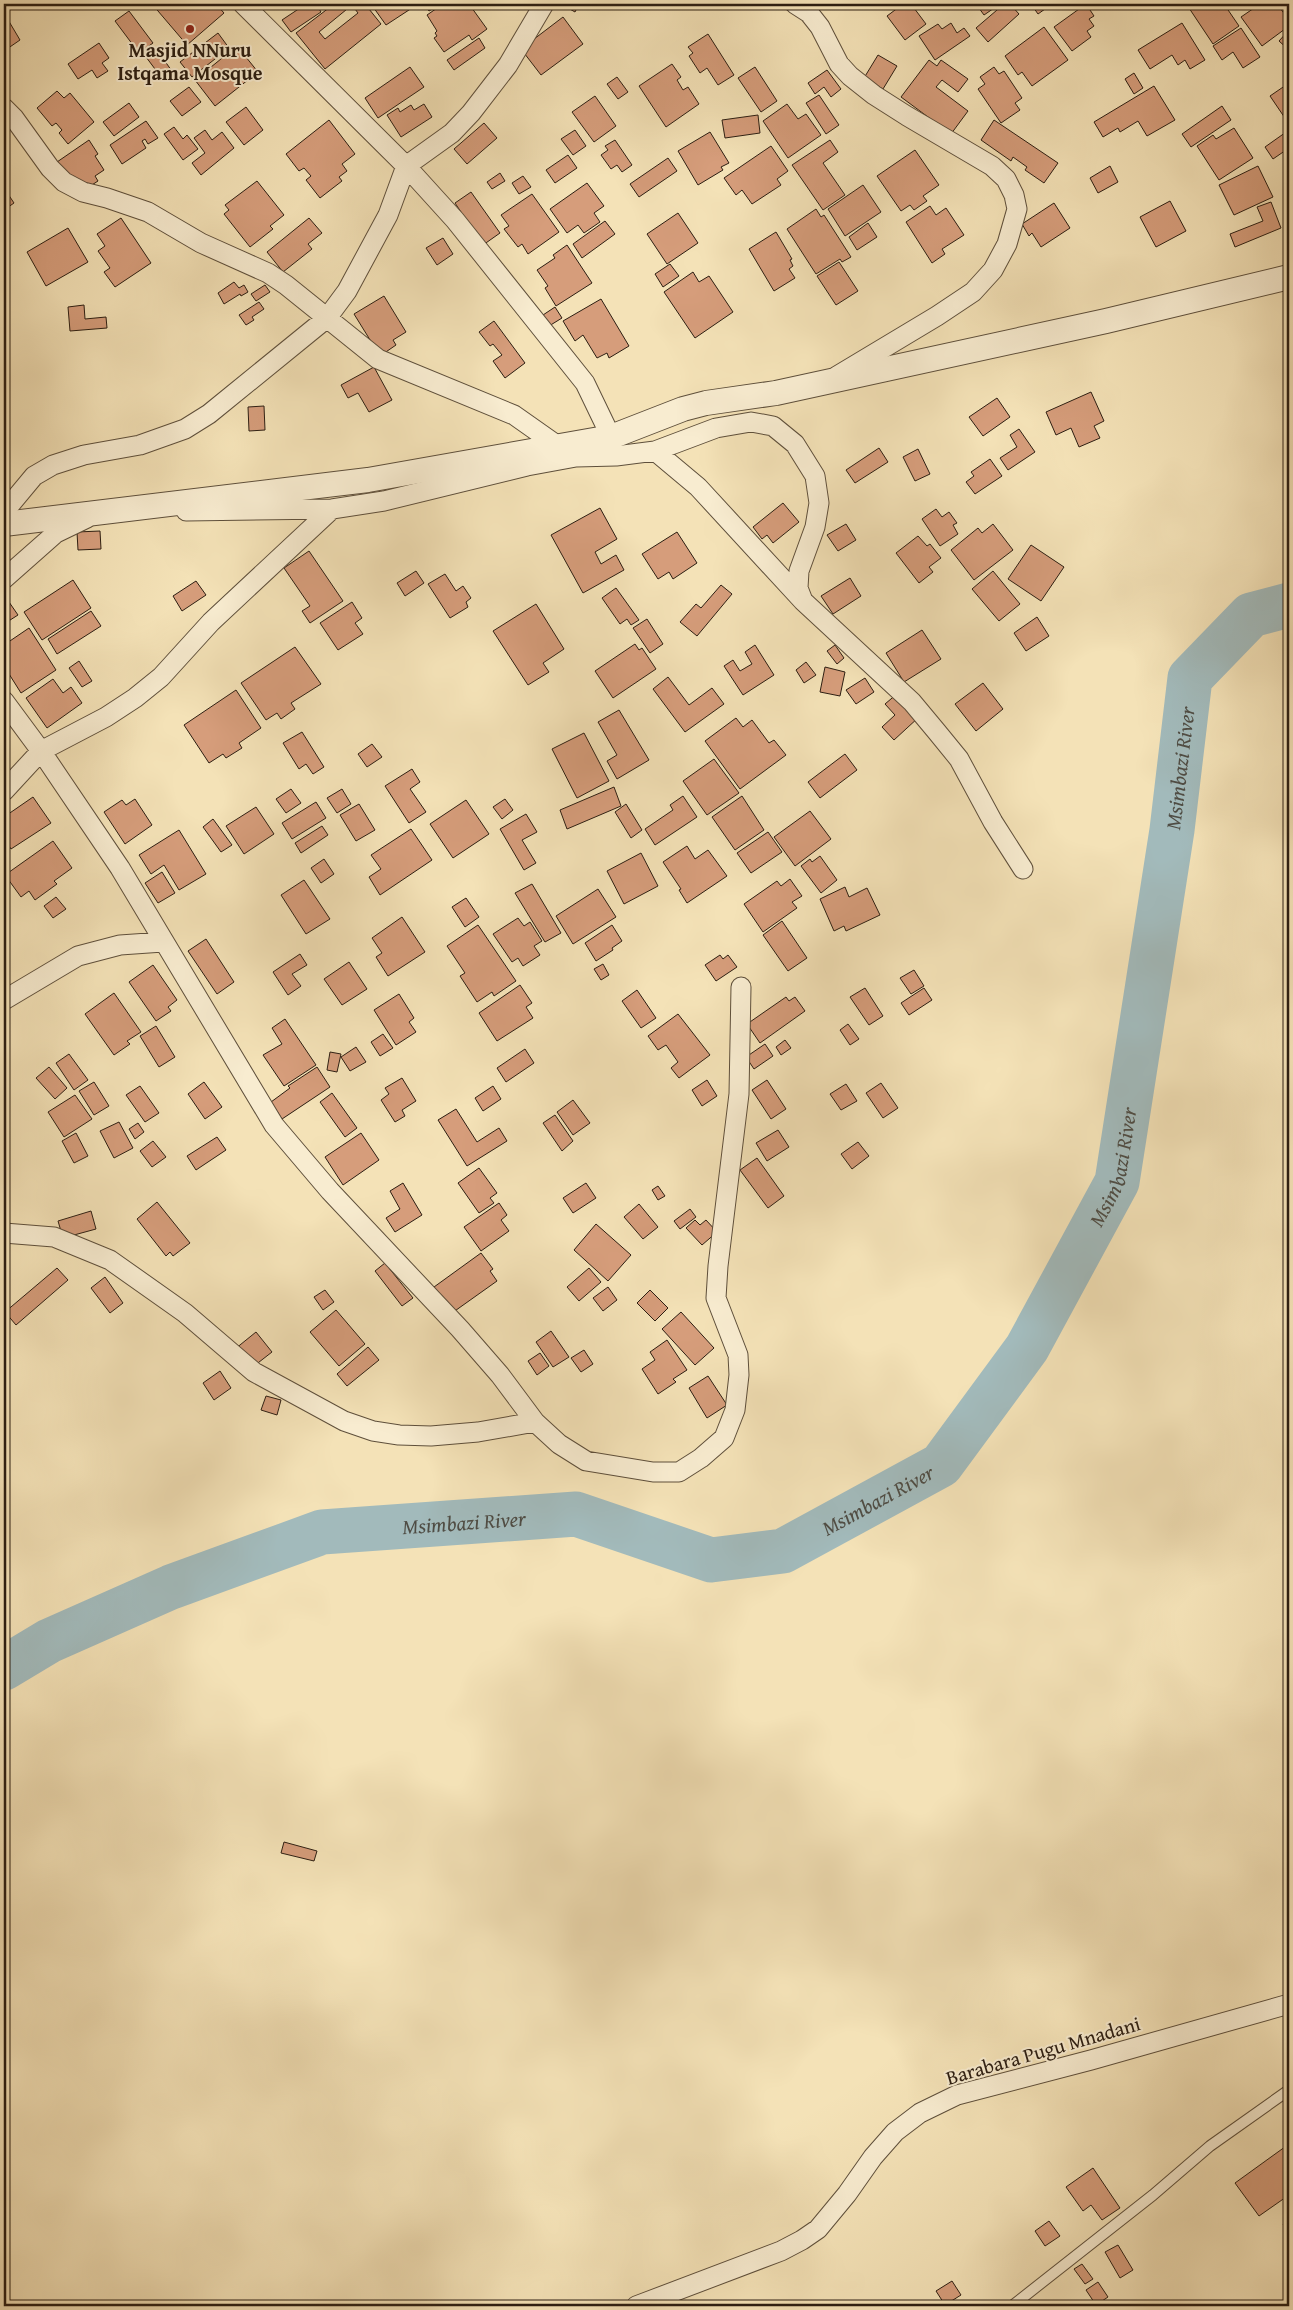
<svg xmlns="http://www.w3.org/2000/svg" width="1293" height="2310" viewBox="0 0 1293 2310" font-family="'Gentium Book Plus',serif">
  <rect width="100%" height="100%" fill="#f4e2b7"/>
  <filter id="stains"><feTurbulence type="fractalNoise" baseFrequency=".004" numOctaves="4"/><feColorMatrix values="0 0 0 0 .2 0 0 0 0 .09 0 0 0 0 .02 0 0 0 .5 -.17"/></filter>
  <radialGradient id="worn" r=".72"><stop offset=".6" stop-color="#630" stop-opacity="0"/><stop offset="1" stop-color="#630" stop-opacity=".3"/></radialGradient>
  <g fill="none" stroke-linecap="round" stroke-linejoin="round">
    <path stroke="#a2babb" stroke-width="45" id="s1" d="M4 1668 49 1641 171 1587 322 1532 576 1514 711 1560 783 1551 941 1465 1027 1348 1117 1182 1172 830 1190 678 1251 615 1289 605"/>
  </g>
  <path fill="#d69d7b" stroke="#2c1e12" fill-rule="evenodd" d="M152 4H216L224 13 187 45Z
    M306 4H316L321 12 291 32 282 20Z
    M334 4H365L381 24 325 69 296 33ZM352 5 358 13 325 39 319 32Z
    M371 4H409L412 8 386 25Z
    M424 4H441L429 11Z
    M443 4H469L487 29 472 40 469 35 444 52 434 38 437 36 435 33 437 31 427 15Z
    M561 4H579L575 12Z
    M903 4H911L926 24 905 40 887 16Z
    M976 4H1000L984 15Z
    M1004 4H1010L1019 14 988 42 976 28Z
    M1031 4H1052L1038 14Z
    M1086 4 1094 16 1089 19 1094 26 1087 31 1091 37 1072 51 1054 27Z
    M1196 4H1224L1239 26 1213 44 1189 8Z
    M1260 4H1277L1289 20V26L1262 46 1241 17Z
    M1283 4H1289V12Z
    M129 11 153 43 139 53 115 21Z
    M4 13 20 40 4 51Z
    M563 17 583 44 541 75 521 49Z
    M951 23 957 33 964 28 970 36 935 60 919 36 938 24 942 29Z
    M1182 23 1205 60 1190 69 1185 60 1178 65 1172 55 1150 69 1138 50Z
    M1044 27 1068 60 1032 86 1022 72 1018 75 1005 56Z
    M1241 28 1260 57 1243 68 1233 52 1222 60 1213 46Z
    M1289 30V50L1279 41Z
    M218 33 229 48 192 77 180 62Z
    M708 34 734 75 718 85 707 68 700 73 689 56 693 53 688 47Z
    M479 38 485 48 454 70 447 60Z
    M99 43 109 58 102 63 108 71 97 78 92 70 78 79 68 64Z
    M237 46 258 72 215 106 195 80Z
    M157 50 174 74 164 81 146 57Z
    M878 55 897 66 883 89 864 78Z
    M929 60 937 66 941 60 968 79 958 92 942 80 936 87 968 111 951 134 901 97Z
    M672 64 681 77 677 80 683 90 688 87 699 104 666 127 639 86Z
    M410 67 424 87 378 118 365 98Z
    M755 67 777 101 761 112 738 78Z
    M994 67 999 74 1004 71 1022 98 1015 103 1020 110 1001 123 978 89 985 84 980 77Z
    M827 70 841 89 831 97 824 87 815 94 808 83Z
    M1134 73 1143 88 1134 94 1125 79Z
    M617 77 628 92 618 99 607 84Z
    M1289 83V124L1270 96Z
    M1154 86 1175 120 1147 136 1138 121 1120 132 1118 128 1103 137 1094 122Z
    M189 87 201 102 182 116 170 101Z
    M57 91 64 98 70 93 94 122 68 144 59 133 62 130 56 123 52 126 37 108Z
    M819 95 839 125 826 134 806 103Z
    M595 96 616 126 594 142 572 112Z
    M129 103 139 117 114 136 103 122Z
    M424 104 432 117 401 137 387 115 398 108 400 112 411 105 414 110Z
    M787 104 798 119 806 114 821 135 788 158 763 121Z
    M1222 106 1231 120 1191 147 1182 134Z
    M246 107 263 130 244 145 226 122Z
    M758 115 760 133 725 138 722 120Z
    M329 120 355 154 342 164 347 171 339 177 342 181 320 198 306 180 311 176 304 168 299 171 286 154Z
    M994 120 1058 163 1044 183 1025 170 1027 167 1013 157 1011 161 981 140Z
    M146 121 158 138 148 144 145 139 142 141 146 148 122 164 110 145Z
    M484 123 497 138 467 164 454 149Z
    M174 127 183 139 187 135 198 149 183 160 164 134Z
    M1234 128 1253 158 1219 180 1197 146 1213 135 1216 139Z
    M205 130 212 140 222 132 234 148 201 175 192 163 205 153 194 138Z
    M575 130 586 146 573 155 561 139Z
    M1289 130V148L1273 159 1265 147Z
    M710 132 729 163 721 167 723 170 698 185 678 151Z
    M89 140 98 154 95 156 104 170 95 176 98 181 84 190 57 162Z
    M615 140 632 165 622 172 617 165 611 169 601 155 608 150 605 146Z
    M830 140 838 152 823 163 845 195 823 210 792 165Z
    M771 146 788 171 777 179 781 185 752 204 742 190 736 195 724 178Z
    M4 148 9 156 4 160Z
    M915 150 939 185 923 196 927 201 914 210 910 205 901 211 877 176Z
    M568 155 577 168 555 183 546 170Z
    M668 158 677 171 639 197 630 184Z
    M1110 166 1118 182 1098 193 1090 178Z
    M1258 166 1273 197 1234 215 1219 185Z
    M500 173 505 181 492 189 487 182Z
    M523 176 531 187 519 194 512 183Z
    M257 181 284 215 270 226 273 229 250 247 224 214 229 210 225 205Z
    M587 183 604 206 594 213 600 222 584 233 578 225 567 233 550 209Z
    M863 185 881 212 845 236 828 209Z
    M4 188 14 203 4 210Z
    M471 192 500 233 483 245 455 203Z
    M532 194 559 232 528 254 522 244 518 247 504 229 509 226 501 215Z
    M1170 201 1186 231 1156 247 1140 217Z
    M1271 202 1281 228 1235 247 1230 234 1263 221 1257 207Z
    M1054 203 1070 228 1041 247 1032 233 1029 236 1022 224Z
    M930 206 936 215 946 208 964 235 942 249 945 254 932 263 906 222Z
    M816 209 821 217 824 215 851 257 842 262 840 259 816 274 787 229Z
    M678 213 698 243 667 264 647 234Z
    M121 218 151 263 115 287 104 272 110 268 98 251 105 246 97 234Z
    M309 218 322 233 308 244 312 249 283 272 267 252Z
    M605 221 615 234 582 258 573 244Z
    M868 223 877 237 857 250 849 237Z
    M68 228 88 262 46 286 27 252Z
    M776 232 792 259 790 260 793 266 789 269 795 278 774 291 749 249Z
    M443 238 453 254 437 265 426 248Z
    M567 245 592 283 556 306 545 288 548 286 537 270 555 258 553 255Z
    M839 262 858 291 836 305 817 276Z
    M670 264 679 276 663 287 655 274Z
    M693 272 699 282 709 276 733 312 695 338 664 292Z
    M234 282 239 288 244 285 248 292 241 296 240 294 224 304 218 293Z
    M265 285 270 292 256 301 251 294Z
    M384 296 406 332 393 340 396 345 380 356 354 314Z
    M601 299 629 346 609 358 607 353 597 358 583 335 575 341 563 321Z
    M259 302 264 309 252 317 254 320 246 325 239 315Z
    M84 305 85 319 106 317 107 328 70 331 68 307Z
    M555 307 562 318 549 326 543 315Z
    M494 321 525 363 505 378 493 361 502 355 493 344 490 346 479 332Z
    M374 367 392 400 369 412 358 393 348 398 341 385Z
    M1091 392 1104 421 1094 426 1100 438 1079 447 1071 428 1056 435 1046 412Z
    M997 398 1010 417 983 436 969 417Z
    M264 406 265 430 249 431 248 407Z
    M1019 429 1035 452 1008 470 1000 458 1017 447 1010 435Z
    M879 448 888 462 855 483 846 470Z
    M918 449 930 474 915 481 903 457Z
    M990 459 1002 476 975 494 966 482 974 476 971 472Z
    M783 503 799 522 773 543 767 535 762 539 753 527Z
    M600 508 617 539 595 552 601 564 616 555 624 570 583 593 551 535Z
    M936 509 942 517 949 512 957 523 953 525 958 534 940 546 922 519Z
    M846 524 856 540 838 551 827 535Z
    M993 524 1013 550 974 580 951 550 978 528 982 533Z
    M100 531 101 549 78 550 77 532Z
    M677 532 697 563 673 579 669 572 658 579 642 554Z
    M918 536 927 546 930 544 941 558 929 567 933 572 919 583 896 553Z
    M1031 545 1064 567 1041 601 1008 579Z
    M309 551 343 601 310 623 302 611 310 606 284 568Z
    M416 571 424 583 405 596 397 583Z
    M993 571 1020 604 999 621 972 589Z
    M445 574 456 591 463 586 471 598 466 602 468 607 450 618 428 584Z
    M850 578 861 596 833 614 821 596Z
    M73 580 91 608 42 640 24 612Z
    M196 581 206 595 182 611 173 596Z
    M721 585 732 594 697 636 680 622 696 604 701 608Z
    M616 588 639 620 631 625 627 619 620 624 602 598Z
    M9 602 18 615 7 622 4 617V605Z
    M352 602 362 618 355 623 363 634 338 650 320 623Z
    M536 604 564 649 543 663 549 672 528 685 493 631Z
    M91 611 101 626 57 654 48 639Z
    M1037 617 1049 636 1026 651 1014 633Z
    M647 619 663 644 650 653 633 628Z
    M29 628 56 670 21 693 4 666V645Z
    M922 630 941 659 904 682 886 653Z
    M635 644 639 650 642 648 656 669 613 698 595 671Z
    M755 645 774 675 743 695 724 666 733 660 740 671 752 664 745 652Z
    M835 645 844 658 837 664 827 651Z
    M295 647 321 684 291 703 295 709 281 719 277 713 266 720 241 683Z
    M79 661 92 681 82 687 69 668Z
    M806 662 816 675 804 683 796 670Z
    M825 667 845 672 840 696 820 692Z
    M668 677 689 705 712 688 724 704 685 732 653 689Z
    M865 678 874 692 856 704 846 690Z
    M53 679 63 693 71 687 82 703 47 728 26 698Z
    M983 683 1003 709 976 731 955 704Z
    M236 690 261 728 239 743 242 748 226 758 223 754 209 763 184 725Z
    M898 693 919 717 894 740 882 727 895 715 885 704Z
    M619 710 649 760 617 779 607 761 617 755 598 722Z
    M736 718 743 727 752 720 769 743 774 740 786 755 740 789 705 741Z
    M302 732 324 767 313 774 306 764 299 769 283 743Z
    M584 733 609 781 577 798 552 749Z
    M372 744 382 757 367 767 358 754Z
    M845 754 857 770 820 798 808 782Z
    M714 759 739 793 707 815 683 781Z
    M412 769 420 782 410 789 426 812 409 823 385 786Z
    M614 787 621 806 567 829 560 810Z
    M291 789 301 803 286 813 276 799Z
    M342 789 351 804 337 813 327 798Z
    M683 796 697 817 655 845 645 829 673 810 670 805Z
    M742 796 764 830 735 850 712 817Z
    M33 797 51 823 11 849 4 838V817Z
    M135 799 152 825 125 844 104 812 122 800 126 805Z
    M505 799 513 810 502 819 493 807Z
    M466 800 489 834 453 858 430 824Z
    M316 802 326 818 292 839 282 823Z
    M359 804 375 830 356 841 340 815Z
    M626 804 642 830 631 838 615 812Z
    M256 807 274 834 244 854 226 826Z
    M810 811 831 839 795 866 774 837Z
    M526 814 537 832 522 840 536 863 524 870 500 829Z
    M213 819 232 845 221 852 203 827Z
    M322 826 328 835 301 853 295 843Z
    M411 829 432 860 380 895 369 877 381 869 371 855Z
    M179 830 206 874 179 890 164 865 151 874 139 855Z
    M768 832 782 852 751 873 737 853Z
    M53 841 72 868 54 881 57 884 35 900 29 891 21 897 5 875Z
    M687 846 695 859 708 850 727 876 687 903 679 890 681 889 663 862Z
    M641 853 658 886 624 904 607 871Z
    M820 856 837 880 821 893 801 866 810 859 812 862Z
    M324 859 334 874 321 883 311 868Z
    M162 872 175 893 158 903 145 883Z
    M790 879 802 896 792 902 797 908 763 932 744 904 777 881 781 886Z
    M304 880 330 919 306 934 281 895Z
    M532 884 561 933 545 942 515 893Z
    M845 887 849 897 867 888 880 915 846 931 844 926 834 931 820 899Z
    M598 889 616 917 573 944 556 916Z
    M56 897 66 909 53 918 44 906Z
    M466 898 479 917 465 927 452 907Z
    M402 917 425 952 388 976 376 957 382 953 372 938Z
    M518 918 524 926 530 922 542 941 534 946 540 955 523 966 518 958 512 962 493 934Z
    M782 921 807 958 788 971 763 935Z
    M478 925 516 981 494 996 492 992 477 1002 460 976 465 973 447 946Z
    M612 925 622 941 612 948 613 950 596 961 585 943Z
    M206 939 234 982 217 994 188 951Z
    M300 954 307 965 292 974 301 986 288 995 273 972Z
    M720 955 723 959 728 955 737 967 716 981 705 965Z
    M349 962 367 989 342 1005 324 979Z
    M603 964 609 975 601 980 594 969Z
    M153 965 177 1000 168 1007 171 1011 156 1021 129 982Z
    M914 970 924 986 911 994 900 978Z
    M520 985 532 1003 526 1007 533 1018 497 1041 479 1013Z
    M865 988 883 1016 869 1025 850 997Z
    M924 988 932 1000 909 1015 901 1003Z
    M637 990 656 1018 641 1028 622 1001Z
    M114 993 141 1032 127 1041 130 1044 114 1055 85 1014Z
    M399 994 414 1018 409 1022 416 1032 396 1045 374 1010Z
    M786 997 789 1001 795 997 805 1011 760 1043 747 1024Z
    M678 1014 710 1055 679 1078 671 1068 678 1062 666 1045 658 1050 648 1036Z
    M285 1019 316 1065 284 1086 263 1055 282 1044 272 1028Z
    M848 1024 859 1039 850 1045 840 1030Z
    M156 1026 175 1057 159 1067 140 1036Z
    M383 1034 393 1048 380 1056 371 1042Z
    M785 1040 791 1048 781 1055 776 1047Z
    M765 1044 773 1056 754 1069 746 1057Z
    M356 1047 366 1062 350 1071 341 1057Z
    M525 1049 534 1063 506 1082 497 1068Z
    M330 1052 341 1054 337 1072 327 1070Z
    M69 1054 88 1080 74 1090 56 1063Z
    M49 1067 67 1088 55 1099 36 1078Z
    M317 1067 330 1087 282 1119 271 1102 290 1088 288 1086Z
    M402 1078 416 1101 402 1110 405 1116 395 1122 381 1100 389 1094 385 1088Z
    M707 1080 717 1096 702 1106 692 1090Z
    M767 1080 786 1109 771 1119 752 1090Z
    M94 1082 109 1106 94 1115 79 1091Z
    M204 1082 222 1107 205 1119 188 1094Z
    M881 1083 898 1108 883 1118 866 1093Z
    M846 1084 857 1101 841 1110 830 1094Z
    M140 1086 159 1113 145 1122 126 1095Z
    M493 1086 501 1099 483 1111 475 1098Z
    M332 1093 357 1128 345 1137 320 1102Z
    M75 1095 92 1119 64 1137 48 1112Z
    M573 1100 590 1123 573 1135 557 1112Z
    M456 1109 477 1142 499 1128 507 1141 467 1166 438 1120Z
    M555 1115 573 1141 562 1151 543 1123Z
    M119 1122 133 1148 114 1158 100 1131Z
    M138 1123 144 1132 135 1139 129 1129Z
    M778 1130 789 1147 767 1161 756 1143Z
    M76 1133 88 1156 74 1163 62 1141Z
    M361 1133 379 1160 343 1185 325 1157Z
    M217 1137 226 1150 196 1170 187 1156Z
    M153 1141 166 1157 152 1167 140 1151Z
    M858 1142 869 1156 852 1169 841 1154Z
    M757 1158 784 1196 768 1208 740 1170Z
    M479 1168 497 1193 490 1198 494 1203 479 1213 458 1183Z
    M403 1183 422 1215 395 1232 386 1218 400 1209 390 1191Z
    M586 1183 596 1198 573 1213 563 1198Z
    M658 1186 665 1196 658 1200 652 1190Z
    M157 1202 190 1243 173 1256 170 1252 166 1256 137 1219Z
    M499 1203 507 1215 501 1220 509 1231 481 1251 464 1227Z
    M639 1204 658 1227 643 1239 624 1217Z
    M690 1209 696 1217 680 1229 674 1221Z
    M91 1211 96 1229 63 1238 58 1221Z
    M695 1220 700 1225 706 1220 717 1232 702 1245 686 1228Z
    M596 1224 631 1255 608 1281 574 1250Z
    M481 1253 493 1269 490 1271 497 1281 452 1313 434 1287Z
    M385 1263 413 1298 402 1306 375 1271Z
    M57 1268 68 1280 16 1325 5 1312Z
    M589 1268 601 1282 579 1301 567 1287Z
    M105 1277 123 1303 110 1313 91 1288Z
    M608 1287 617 1300 603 1311 593 1298Z
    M325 1290 334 1302 323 1310 314 1297Z
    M650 1290 668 1308 655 1321 637 1303Z
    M336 1310 365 1344 339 1366 310 1332Z
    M681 1312 714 1348 695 1365 662 1329Z
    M551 1331 569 1357 553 1367 536 1342Z
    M256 1332 272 1352 254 1366 235 1349Z
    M667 1340 687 1370 673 1379 676 1382 658 1394 642 1369 655 1360 650 1352Z
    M368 1347 379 1360 347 1386 337 1374Z
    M584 1350 593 1364 581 1372 571 1358Z
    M540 1353 549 1366 537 1375 528 1361Z
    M220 1371 231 1388 214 1400 203 1383Z
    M708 1376 727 1405 707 1418 689 1388Z
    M266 1396 281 1400 277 1415 261 1410Z
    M284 1842 317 1851 314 1861 281 1853Z
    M1289 2144V2195L1259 2216 1235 2183Z
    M1093 2168 1120 2208 1102 2220 1091 2205 1083 2211 1066 2187Z
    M1289 2220V2233L1283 2224Z
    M1049 2221 1060 2236 1045 2246 1035 2231Z
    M1118 2245 1133 2270 1120 2278 1105 2252Z
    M1082 2264 1093 2279 1085 2284 1074 2269Z
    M952 2281 961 2295 945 2305 936 2291Z
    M1098 2282 1108 2297 1096 2305 1086 2290Z"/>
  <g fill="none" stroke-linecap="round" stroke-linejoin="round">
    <defs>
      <path id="service" d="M1012 2306 1153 2195 1210 2146 1289 2090"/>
      <path id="minor" d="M243 4 406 166 455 220 585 383 611 437
        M795 4 809 13 820 27 839 64 850 76 874 95 907 116 992 166 1006 179 1014 195 1017 209 1007 244 993 270 973 292 937 316 837 376
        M4 108 14 118 50 168 64 182 83 192 107 198 148 212 201 243 268 273 286 285 378 359 514 415 558 446
        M655 451 698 487 803 601
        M186 511 332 509 384 501 527 466 576 457 616 456 655 451 716 428 751 422 773 426 795 444 815 476 819 503 815 527 799 571 798 588 803 601 912 702 937 732 959 759 993 822 1023 869
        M4 512 34 476 53 465 84 455 140 445 185 429 209 414 327 318 347 291 388 215 406 166 452 133 471 113 508 65 544 4
        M4 579 56 533 87 518
        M4 701 41 751 120 868 274 1125 330 1191 460 1329 500 1375 535 1422 559 1444 586 1461 653 1472H679L701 1458 724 1438 735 1410 739 1375 738 1355 716 1298 718 1266 739 1094 741 987
        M4 791 41 751 106 717 135 698 161 677 211 622 332 509
        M4 1000 78 956 120 945 163 942
        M4 1233 54 1237 110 1260 185 1313 254 1372 344 1421 373 1431 399 1435 431 1436 478 1432 535 1422
        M636 2306 781 2251 802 2240 818 2229 847 2194 873 2157 895 2132 920 2113 957 2095 1091 2060 1289 2004"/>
      <path id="tertiary" d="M4 524 368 480 611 437 683 409 706 403 776 393 1106 321 1289 277"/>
    </defs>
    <use href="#service" stroke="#5e4f3b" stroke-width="12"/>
    <use href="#minor" stroke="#5e4f3b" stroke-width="21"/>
    <use href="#tertiary" stroke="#5e4f3b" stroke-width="26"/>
    <use href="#service" stroke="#f8ecd0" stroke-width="10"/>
    <use href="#minor" stroke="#f8ecd0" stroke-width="19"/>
    <use href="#tertiary" stroke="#f8ecd0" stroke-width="24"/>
  </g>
  <circle fill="#8f2418" stroke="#f8ecd0" stroke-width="2" cx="190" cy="29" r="5"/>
  <g text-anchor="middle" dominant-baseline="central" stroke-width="4" stroke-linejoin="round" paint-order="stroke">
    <g font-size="20" font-weight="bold" fill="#2c1e12" stroke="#f8ecd0">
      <text x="190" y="49">Masjid NNuru<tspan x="190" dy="23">Istqama Mosque</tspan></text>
    </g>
    <g font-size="20" fill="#2c1e12" stroke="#f8ecd0">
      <text transform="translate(1043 2050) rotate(-16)">Barabara Pugu Mnadani</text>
    </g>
    <g font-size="21" font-style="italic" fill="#4f4d45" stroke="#f8ecd0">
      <text stroke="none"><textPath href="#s1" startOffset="1749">Msimbazi River</textPath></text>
      <text stroke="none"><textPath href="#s1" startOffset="1344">Msimbazi River</textPath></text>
      <text stroke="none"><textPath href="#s1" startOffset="924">Msimbazi River</textPath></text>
      <text stroke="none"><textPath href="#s1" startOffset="489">Msimbazi River</textPath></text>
    </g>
  </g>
  <rect width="1293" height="2310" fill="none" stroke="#f4e2b7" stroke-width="20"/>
  <rect x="5" y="5" width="1283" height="2300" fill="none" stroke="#2c1e12" stroke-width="2.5"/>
  <rect x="10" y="10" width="1273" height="2290" fill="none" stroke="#2c1e12"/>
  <rect width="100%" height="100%" filter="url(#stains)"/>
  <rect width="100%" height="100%" fill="url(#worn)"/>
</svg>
